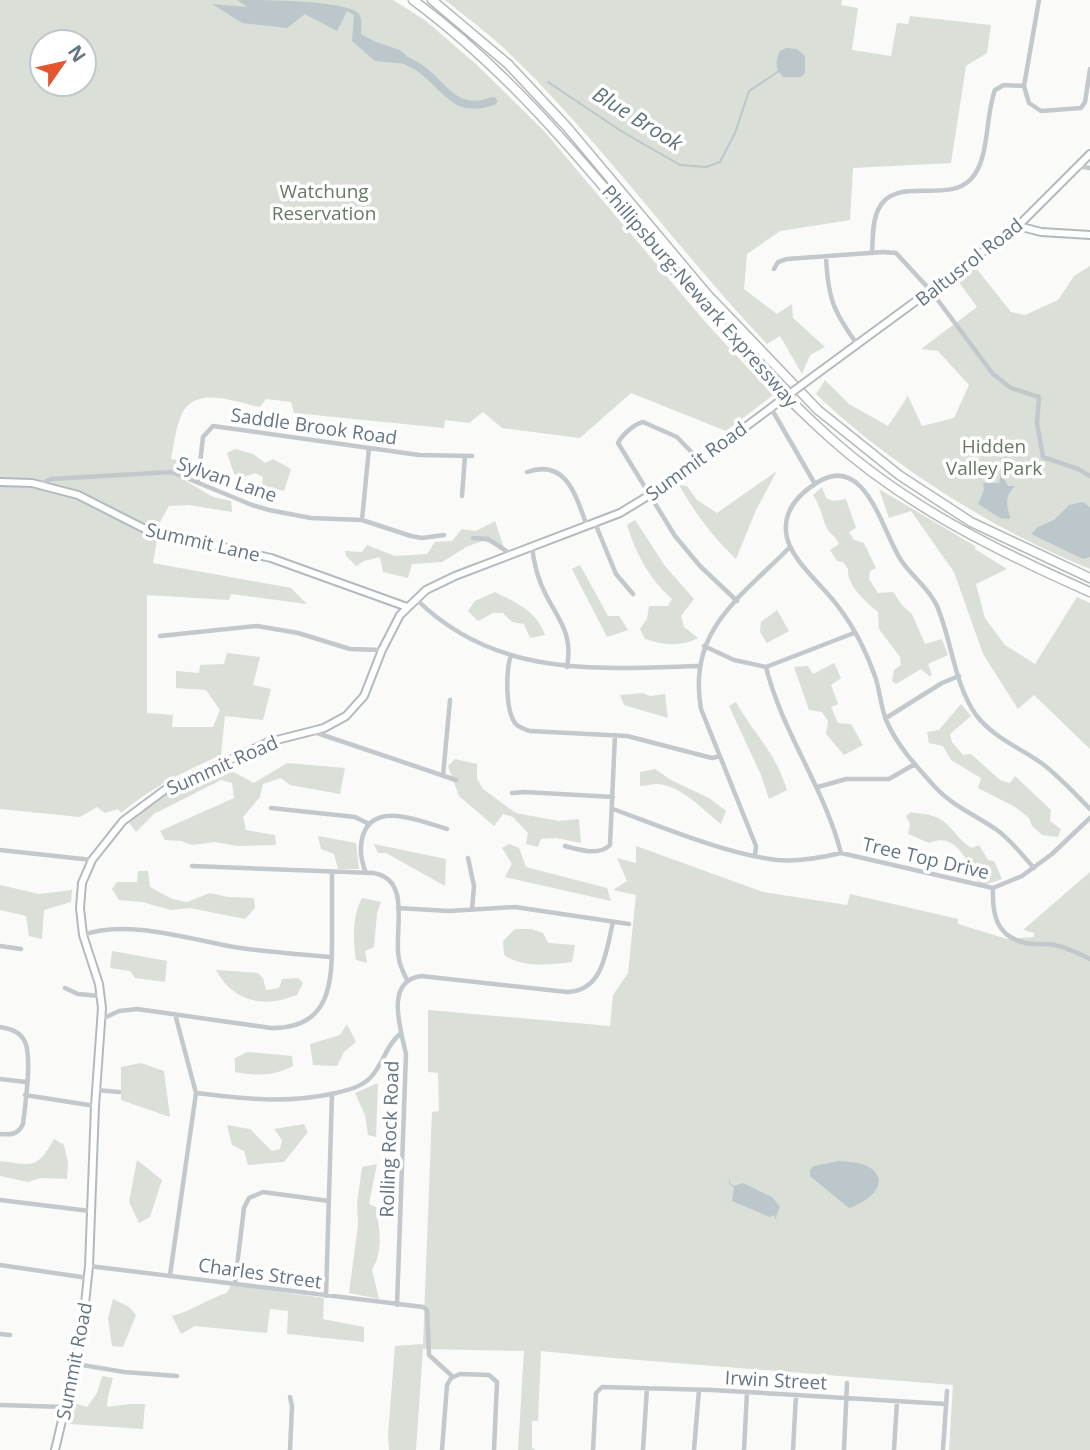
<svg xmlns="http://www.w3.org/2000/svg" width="1090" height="1450" viewBox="0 0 1090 1450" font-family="'Open Sans',sans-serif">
  <rect width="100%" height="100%" fill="#fafaf8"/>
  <path fill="#dadfd7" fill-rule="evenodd" d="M0 0H393L426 21 476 64 544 131 707 324 773 395 726 431 631 393 580 438 502 428 483 412 469 423 445 420 444 428 294 413 291 402 266 399 260 407C235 402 194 384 181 416 175 430 174 446 171 459L187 461 186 481 213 497 231 501 232 512 189 505 169 506 160 522 153 563 291 588 307 604 231 594 229 600 147 595V713L173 715 172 727H213L220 710 206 690 176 688V671L199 673 200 665 224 664 227 653 260 657 253 685 271 689 263 720 225 716 221 755C185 771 152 787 121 813L118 809 105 813 97 807 80 817 0 809ZM42 42H84V84H42Z
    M445 0H842L841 5 858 8 852 50 891 56 897 23 908 24 910 16 991 25 987 53 966 66 951 163 853 168 850 220 780 231 747 254 744 289 777 314 792 304 793 318 825 347 810 355 802 374 780 336 767 344C678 250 603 144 511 55 491 35 467 18 445 0Z
    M1090 266V569C995 531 890 465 816 394L825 380 849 404 888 426 908 396 922 426 954 418 969 385 938 351 921 349 977 307 958 281 976 268 1011 312 1025 315 1058 300 1074 276Z
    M235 449 253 454 265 463 273 459 291 469 284 491 262 485 263 477 255 473 244 477 234 474 227 453Z
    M777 471 756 510 736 559C712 536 695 513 679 485L687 486 697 500 717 513Z
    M822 487 826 498 833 501 846 499 856 528 849 532 854 540 864 543 876 568 870 571 869 579 878 593 893 592 902 605 912 614 925 644 942 639 948 655 928 664 932 675 929 676 921 669 896 684 892 681 894 670 901 665 900 657 879 629 878 612C866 602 847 586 848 569L843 562 837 561 830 550 839 544C836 536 832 536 828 530 823 523 821 506 813 495Z
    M879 489 975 546V549L1007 569 976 584 985 618 1005 645 1035 664 1077 597 1090 603V749L1034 695 1018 709 983 654 954 572 911 511 889 518Z
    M635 520 665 566 694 599 681 616 684 627 698 638C681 647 662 645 645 639L640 629 647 619 649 606H668L672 599C650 580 636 554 627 525Z
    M495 521 504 548 483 541 468 546 442 562 412 564 408 578 383 572 380 557 364 561 356 566 346 556 345 551 362 552 367 545 395 556 427 554 435 542 452 541 462 529 476 531Z
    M580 565 608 616H619L628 630 607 637 572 569Z
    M495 592C515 602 537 611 545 635L530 638 524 624 512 622 503 613H493L478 621 468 611 475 601Z
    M777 610 789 631 767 643 760 632 761 622Z
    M834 663 841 678 831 685 838 704 831 707 838 723 851 724 863 745 844 755 826 734 828 721 822 712 809 710 794 667 808 666 813 674Z
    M642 693 650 696 665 694 668 718 624 705 620 695Z
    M736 702C755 736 775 751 787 790L769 799 761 775 729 706Z
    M961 704 971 716 950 734 952 742 963 755 971 754 1000 780 1010 783 1015 776 1051 810 1050 821 1061 829 1058 837 1042 835 1032 826 1029 818 1015 807 978 788 981 778 951 760 943 746 929 743 927 732 939 730Z
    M455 759 477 764V779L483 789 516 813 559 821 579 819 581 843 556 838 541 839 538 847 526 844 528 833 513 817 503 814 494 826 459 796 448 766Z
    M287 763 345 768 340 794 290 785 281 778 263 784 260 797 243 817 246 830 275 835 276 845 238 846 215 842 192 845 181 841 165 840 160 831 234 798 232 783 221 780 154 814 136 832 129 823 160 798 207 775 228 769 254 783Z
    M655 769 671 780 709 798 726 811 721 824C703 810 681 785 657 784 652 784 645 786 640 786V772Z
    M911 812C919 814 931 814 938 818 952 825 958 841 972 848L979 845 988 860 994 861 1002 879 981 886C969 867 958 830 929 843L908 834 910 824 906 816Z
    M318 836 356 843 359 869H338L334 854 321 849Z
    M374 844 446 859 445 886 386 853H378Z
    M509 844 519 848 526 867 607 888 611 901 505 877 512 864 502 848Z
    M636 846 763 892 847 905 850 894 958 919V924L1007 939 1034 937V933L1023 930 1090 872V1450H949L953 1385 613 1358 541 1351 538 1421H532V1448L536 1450H518L524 1351 423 1349 416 1450H389L388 1434 395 1346 423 1344 432 1112 439 1111 438 1073 428 1072V1010L610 1026 613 995 628 973 636 895 613 890 627 881 617 858 636 863Z
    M138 871H148L150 887 172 899 187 902 210 893 228 897 254 898 255 908 245 919 190 908 171 910 142 902 119 900 112 889 117 882H137Z
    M0 885 39 894 72 890 71 902 44 910 42 939 29 936 26 916 0 910Z
    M362 898 381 902 377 913 374 947 365 951 367 963 356 960C353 940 352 917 362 898Z
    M515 929H531L543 933 548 943 575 945 572 962C550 965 522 968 504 955L503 941Z
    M112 951 167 961 165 982 135 978 130 971 110 968Z
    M216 970 258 973 263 978 266 990 279 988 282 979 298 978 303 983 297 995C264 1008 234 1003 216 970Z
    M347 1024 356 1042 344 1052 337 1066 313 1065 310 1044 340 1035Z
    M247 1052 292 1056 293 1066C274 1076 255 1076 235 1072V1058Z
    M141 1063 164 1071 170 1117 121 1100V1067Z
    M378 1083 376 1137 368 1135 365 1115 355 1093Z
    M304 1124 308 1132 284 1162 248 1165 244 1151 232 1145 227 1125 250 1129 272 1151 280 1149 282 1140 274 1129Z
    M54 1139 64 1145 68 1163 67 1179 40 1178 28 1182 0 1176V1161C32 1165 37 1170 54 1139Z
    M137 1160 162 1180 150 1217 139 1223 129 1202Z
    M377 1164 369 1204 376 1207C379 1226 384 1252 372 1269L379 1299 349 1293 358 1225 357 1204 362 1167Z
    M231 1285 324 1298 323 1319 364 1327V1342L287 1334 288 1311 270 1309 267 1333 195 1326 181 1334 172 1316C192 1311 207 1299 227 1293Z
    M113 1299 129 1307 136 1315 123 1347 112 1346 108 1318Z
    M102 1376 113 1378 108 1397 107 1407 129 1404H145L143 1429 70 1424 74 1403 87 1407 97 1393Z"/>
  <path fill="#bbc7cb" d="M237 0C261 0 343 0 358 13 363 19 361 26 361 34L376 42 400 50 417 65 375 61 352 41 354 15 347 11 337 31 305 14 287 28 242 23 212 4 247 7Z
    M786 48 797 49 805 56V73L801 77H783C775 68 775 62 780 51Z
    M1001 473 1008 486H1015C1005 496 1006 504 1010 517L1009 519 1000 518 978 504 984 490 983 483H999Z
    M1083 502 1090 507V557L1083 559 1031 534 1038 527 1054 520 1069 505Z
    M839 1161C850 1162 863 1162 872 1169 892 1186 863 1204 849 1208L810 1176V1170L814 1166Z
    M730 1178V1183L734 1186 743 1183 772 1197 780 1207C776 1215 773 1222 781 1229L778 1226 774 1215 770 1217 732 1201 734 1188 729 1183Z"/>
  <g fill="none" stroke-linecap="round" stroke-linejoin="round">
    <path stroke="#bbc7cb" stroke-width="2" d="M548 82 621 131 680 165 706 167 720 162 735 133 749 91 779 71"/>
    <path stroke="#bbc7cb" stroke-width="8" d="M407 61C442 75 449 118 493 101"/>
    <defs>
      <path id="secondary" d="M1018 226 1041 232 1090 235
        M818 373 1018 226 1090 154
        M0 482 32 483 78 495 145 529 271 558 407 607
        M55 1450 81 1341 89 1266 95 1106 102 1008 99 984 83 935 80 908 82 883 92 860 123 821 166 789 269 742 324 728 346 716 364 696 382 650 400 615 426 590 455 576 620 513 676 479 776 404"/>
      <path id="highway" d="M413 0C576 120 678 301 828 436 904 505 997 551 1090 592
        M432 0 508 64 567 127 707 294 818 410 899 475 971 522 1090 578"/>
    </defs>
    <use href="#secondary" stroke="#b3babf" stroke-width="10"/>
    <use href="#highway" stroke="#b4b9bd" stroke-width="11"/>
    <path stroke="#c3c8cc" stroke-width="4.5" d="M1039 0 1024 86 1029 103 1041 111 1081 108 1085 102 1090 69
      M1077 166 1090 168
      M872 253C873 240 872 222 878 210 894 174 947 205 971 179 990 159 985 116 995 90L1004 85 1024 86
      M826 257C828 298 833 311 857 344
      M774 269 778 262 787 259 883 252 896 253 931 291 993 374 1011 388 1039 397 1037 423 1043 457 1078 469 1090 476
      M771 408 815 484
      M700 461 677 437 643 422C634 424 622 435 618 443L675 536 700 566 737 601
      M527 472C567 458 576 497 587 526
      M198 481 203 437 213 426 419 455 472 456
      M41 484 51 479 172 472 252 505 269 510 311 518 362 520 411 536 422 538 444 535
      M462 496 465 456
      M362 520 369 448
      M595 523 616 574 633 594
      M473 538 488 539 511 554
      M532 547C534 564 538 580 546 595 560 622 573 634 567 667
      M416 599C496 678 595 669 698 666
      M160 636 257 626 298 633 350 649 382 650
      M704 646 734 660 766 667 854 633
      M511 655C506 670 505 709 515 723 519 728 525 729 530 731L627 736 712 758 720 756
      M766 667C782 732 824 787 841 853
      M886 718 942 683 959 676
      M314 732 456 780
      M443 776 450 700
      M818 787 846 779H889L915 764
      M512 793 524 792 613 797
      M271 808 355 817 369 824
      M613 809C662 827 726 854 777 860 799 862 820 858 841 853L993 888 1022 876 1052 854 1090 818
      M565 846C579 850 599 856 610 845L615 735
      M0 850 92 860
      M755 855 756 846 701 709C687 630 740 598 790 547
      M468 858 474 886 472 910
      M192 866 373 873C413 879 393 932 399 959 400 967 404 973 407 980
      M1034 868C1022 855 1011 840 997 830 977 816 953 806 936 788 918 768 897 746 886 720 881 707 880 693 876 679 868 656 855 629 840 609 825 587 788 559 786 532 784 509 800 493 818 482 866 452 883 534 901 560 912 577 929 588 937 606 952 641 954 684 976 715 993 737 1018 747 1040 762 1058 775 1074 793 1090 809
      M366 873C361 861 359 848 363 835 375 800 422 822 447 829
      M993 888C992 914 996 937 1026 943 1035 945 1044 943 1054 945 1066 947 1078 953 1090 959
      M398 908 449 911 515 907 629 924
      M83 935C126 919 189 939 234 947 266 952 299 954 332 957
      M0 946 21 949
      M65 988 78 994 100 996
      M102 1019 119 1011 137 1009 271 1028C331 1029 332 982 332 938 332 916 332 894 332 873
      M0 1027C10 1029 19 1031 24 1040 33 1054 25 1106 23 1124 18 1135 10 1135 0 1134
      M0 1079 26 1082
      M96 1090 119 1092
      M196 1093C245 1099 287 1104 336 1093 348 1090 361 1087 370 1078 383 1065 386 1045 400 1034
      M25 1095 95 1106
      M0 1200 90 1211
      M0 1265 88 1278
      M89 1266 423 1307 427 1310 429 1355 452 1376
      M170 1275 196 1093 175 1014
      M235 1283 244 1208 249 1198 263 1192 329 1201
      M326 1296 332 1094
      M397 1305 406 1054C401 1030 384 981 421 976L567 992C604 991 606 950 613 922
      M0 1334 10 1335
      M76 1364 124 1372 177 1376
      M290 1397 292 1406 290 1450
      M0 1405 65 1407
      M442 1450 447 1385 451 1378 460 1374 489 1375 497 1382 494 1450
      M593 1450 596 1393 602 1387 712 1390 946 1404
      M643 1450 647 1388
      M694 1450 699 1390
      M744 1450 747 1392
      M793 1450 796 1395
      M844 1450 847 1383
      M894 1450 897 1401
      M943 1450 947 1391"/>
    <use href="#secondary" stroke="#fff" stroke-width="6"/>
    <use href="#highway" stroke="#fff" stroke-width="8"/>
    <defs>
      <path id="secondary-bridge" d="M776 404 818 373"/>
    </defs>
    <use href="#secondary-bridge" stroke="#b3babf" stroke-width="10" stroke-linecap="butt"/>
    <use href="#secondary-bridge" stroke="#fff" stroke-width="6"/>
  </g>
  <g text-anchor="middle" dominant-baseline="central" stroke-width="7" stroke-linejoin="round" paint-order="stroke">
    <g font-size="19" fill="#687a64" stroke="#fff">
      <text x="324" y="191">Watchung<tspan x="324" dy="22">Reservation</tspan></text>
      <text x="994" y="446">Hidden<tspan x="994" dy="22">Valley Park</tspan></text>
    </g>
    <g font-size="19" fill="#657683" stroke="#fff">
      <text transform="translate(969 262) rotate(-38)">Baltusrol Road</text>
      <text transform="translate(700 296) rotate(49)">Phillipsburg-Newark Expressway</text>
      <text transform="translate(314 426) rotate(8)">Saddle Brook Road</text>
      <text transform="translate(696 461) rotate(-36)">Summit Road</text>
      <text transform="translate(227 479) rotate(19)">Sylvan Lane</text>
      <text transform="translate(203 542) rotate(13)">Summit Lane</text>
      <text transform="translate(222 765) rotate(-24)">Summit Road</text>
      <text transform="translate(926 858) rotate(13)">Tree Top Drive</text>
      <text transform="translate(389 1139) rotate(-88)">Rolling Rock Road</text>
      <text transform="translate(260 1273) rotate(8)">Charles Street</text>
      <text transform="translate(74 1361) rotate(-79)">Summit Road</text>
      <text transform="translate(776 1380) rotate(3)">Irwin Street</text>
    </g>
    <g font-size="21" font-style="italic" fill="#60757c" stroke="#fff">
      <text transform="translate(638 118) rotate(32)">Blue Brook</text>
    </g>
  </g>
  <g transform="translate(63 63) rotate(56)"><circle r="33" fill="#ffffff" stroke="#c1c8cd" stroke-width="2"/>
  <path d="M0-5L12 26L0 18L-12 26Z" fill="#e4572e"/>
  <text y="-10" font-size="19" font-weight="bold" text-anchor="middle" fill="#657683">N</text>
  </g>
</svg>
